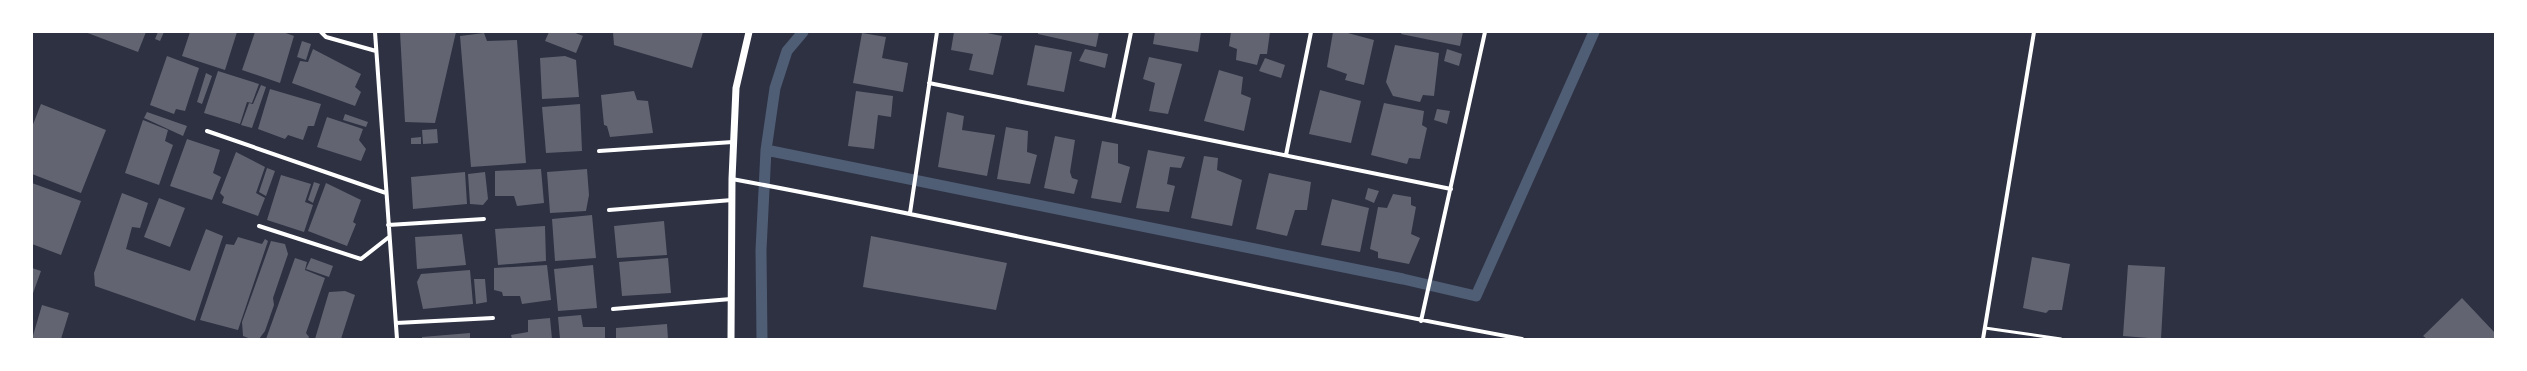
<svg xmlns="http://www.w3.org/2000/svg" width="2527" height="371" viewBox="0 0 2527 371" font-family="'Noto Sans',sans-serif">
  <rect width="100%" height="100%" fill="#2d3142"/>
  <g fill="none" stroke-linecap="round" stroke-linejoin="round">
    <path stroke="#4f5d75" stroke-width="11" d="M766 150 775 88 787 51 803 32
      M762 339 761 250 766 150 1403 279 1476 296 1594 32"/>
  </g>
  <path fill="#626471" d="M85 32H146L138 52Z
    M158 32H164L160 41 155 39Z
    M190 32H237L225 70 182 56Z
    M255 32H283L294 36 280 83 242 70Z
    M400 32H456L435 123 405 122Z
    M549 32H573L583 36 576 53 545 41Z
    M613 32H703L692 68 614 45Z
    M954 32H982L1002 36 993 75 969 70 973 54 951 50Z
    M1038 32H1099L1096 47 1038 34Z
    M1155 32H1201L1198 52 1153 44Z
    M1231 32H1270L1267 54H1260L1257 65 1236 60 1237 49 1229 46Z
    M1333 32H1344L1374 40 1364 85 1345 80 1347 74 1327 67Z
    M1402 32H1463L1460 46 1401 34Z
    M484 33 487 41 517 40 526 163 471 167 460 36Z
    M862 33 886 37 882 58 908 63 903 92 853 83Z
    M302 41 311 44 306 60 297 57Z
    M1035 45 1072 52 1064 92 1027 85Z
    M1395 45 1439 53 1434 96 1423 95 1420 102 1393 96 1386 82Z
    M313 49 361 74 355 87 361 92 355 106 292 83 300 61 308 62Z
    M1085 49 1108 54 1105 68 1079 61Z
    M1447 49 1462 54 1459 66 1444 61Z
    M167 56 199 68 185 111 176 109 174 114 150 105Z
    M565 56 576 60 579 97 542 99 540 58Z
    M1149 57 1182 64 1168 114 1149 111 1155 83 1143 79Z
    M1265 58 1285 65 1281 78 1259 71Z
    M1219 70 1243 77 1241 94 1251 98 1244 131 1204 121Z
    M218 71 259 84 252 103 247 102 240 124 204 113Z
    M206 73 212 76 202 104 197 102Z
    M261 85 266 87 252 128 241 125 249 103 253 104Z
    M270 89 321 104 314 126H308L303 140 288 135 285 139 258 129Z
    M1320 90 1361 101 1351 143 1309 134Z
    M634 91 637 100 648 101 653 133 610 137 607 126 604 125 601 95Z
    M856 91 893 96 891 117 878 115 874 149 848 146Z
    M1384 103 1424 111 1422 125 1427 128 1420 159 1409 158 1407 164 1371 155Z
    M41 104 106 130 81 193 32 174V127Z
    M580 104 582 151 546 153 542 107Z
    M1437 109 1450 111 1447 124 1434 120Z
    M147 112 187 126 183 136 144 118Z
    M947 112 964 116 962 130 995 135 987 176 938 167Z
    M345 114 368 122 366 127 343 120Z
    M327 117 363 129 359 140 366 149 361 161 317 147Z
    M143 120 168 130 165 141 173 145 159 185 125 173Z
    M1006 127 1028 131 1027 152 1037 155 1030 184 997 179Z
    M437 129 438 143 423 144 422 130Z
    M1055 136 1075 140 1070 172 1072 178 1078 180 1074 194 1044 188Z
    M421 137V144H411V138Z
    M187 139 220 150 213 173 221 177 212 200 170 186Z
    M1102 141 1118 144V163L1130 167 1121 203 1091 198Z
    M1148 150 1185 157 1181 168 1170 167 1167 184 1175 186 1169 212 1136 208Z
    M236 152 265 167 256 193 265 198 258 216 222 203 224 197 220 193Z
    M1204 156 1218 158 1217 170 1242 180 1232 226 1191 218Z
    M267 168 275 171 266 196 259 192Z
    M541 169 544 203 517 206 514 196H495V171Z
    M587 169 589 195 586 211 550 213 547 172Z
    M465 172 467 204 413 209 411 177Z
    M485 172 488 199 483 205 470 204 468 174Z
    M1269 173 1311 182 1307 210H1295L1287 236 1256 229Z
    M281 175 311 184 305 202 313 205 304 232 267 220Z
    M314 182 320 184 313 203 308 200Z
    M32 183 81 201 61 255 32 244Z
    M326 183 361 200 353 222 356 224 347 246 308 231Z
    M1368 188 1379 191 1374 203 1365 199Z
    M122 193 148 203 140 228 132 227 126 249 190 271 206 229 223 236 195 321 95 286 94 273Z
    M1393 194 1411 197V205L1416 207 1411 234 1420 238 1409 264 1378 258V252L1370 249 1378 207 1387 208Z
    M159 198 185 208 170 247 144 237Z
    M1332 199 1369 208 1360 252 1321 245Z
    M592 215 596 258 555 261 552 219Z
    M664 221 667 255 617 258 614 226Z
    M545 226 546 261 498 265 495 229Z
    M462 234 466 265 417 269 415 237Z
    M871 236 1007 263 996 310 863 287Z
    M238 237 262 244 265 239 268 241 238 330 200 320 226 244 234 245Z
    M271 241 285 244 288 254 273 298 274 305 265 331 259 339H251L243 336 242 322Z
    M2032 257 2070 264 2062 310H2049L2046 313 2023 308Z
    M295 258 307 262 305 270 325 278 306 333 309 337 308 339H266Z
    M311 258 333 266 329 277 306 269Z
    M668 258 671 293 622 296 619 262Z
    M547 265 551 300 522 304 520 296H503L502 292 494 290V268Z
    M593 265 597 308 558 311 554 269Z
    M2128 265 2165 267 2161 339 2123 336Z
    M32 268 41 271 32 296Z
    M470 270 473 304 423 309 417 282 421 274Z
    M474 279H485L487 302 476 304Z
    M345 291 355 295 341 339H315L329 292Z
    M2462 298 2495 333V339H2427L2423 336Z
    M42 305 69 313 61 339H32Z
    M581 315 583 327H605V339H560L558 317Z
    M550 318 552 339H512L511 335 528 332V320Z
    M667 324 668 339H616V328Z
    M470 333V339H422V337Z"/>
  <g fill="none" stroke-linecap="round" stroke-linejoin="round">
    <path stroke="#fff" stroke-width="3" d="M1985 328 2061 339"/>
    <path stroke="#fff" stroke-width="4" d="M321 32 326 37 376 51
      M375 32 397 339
      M929 83 1451 189
      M1113 120 1131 32
      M207 131 386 193
      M599 151 733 142
      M1286 155 1311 32
      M732 179C996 228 1258 291 1522 339
      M609 210 732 200
      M910 213 937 32
      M388 225 484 219
      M259 226 361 259 389 237
      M613 309 731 299
      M1421 321 1485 32
      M396 323 493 318
      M1983 339 2034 32"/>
    <path stroke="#fff" stroke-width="7" d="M731 339 732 179 736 88 749 32"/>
  </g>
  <rect width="2527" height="371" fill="none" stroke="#ffffff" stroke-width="66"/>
</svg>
